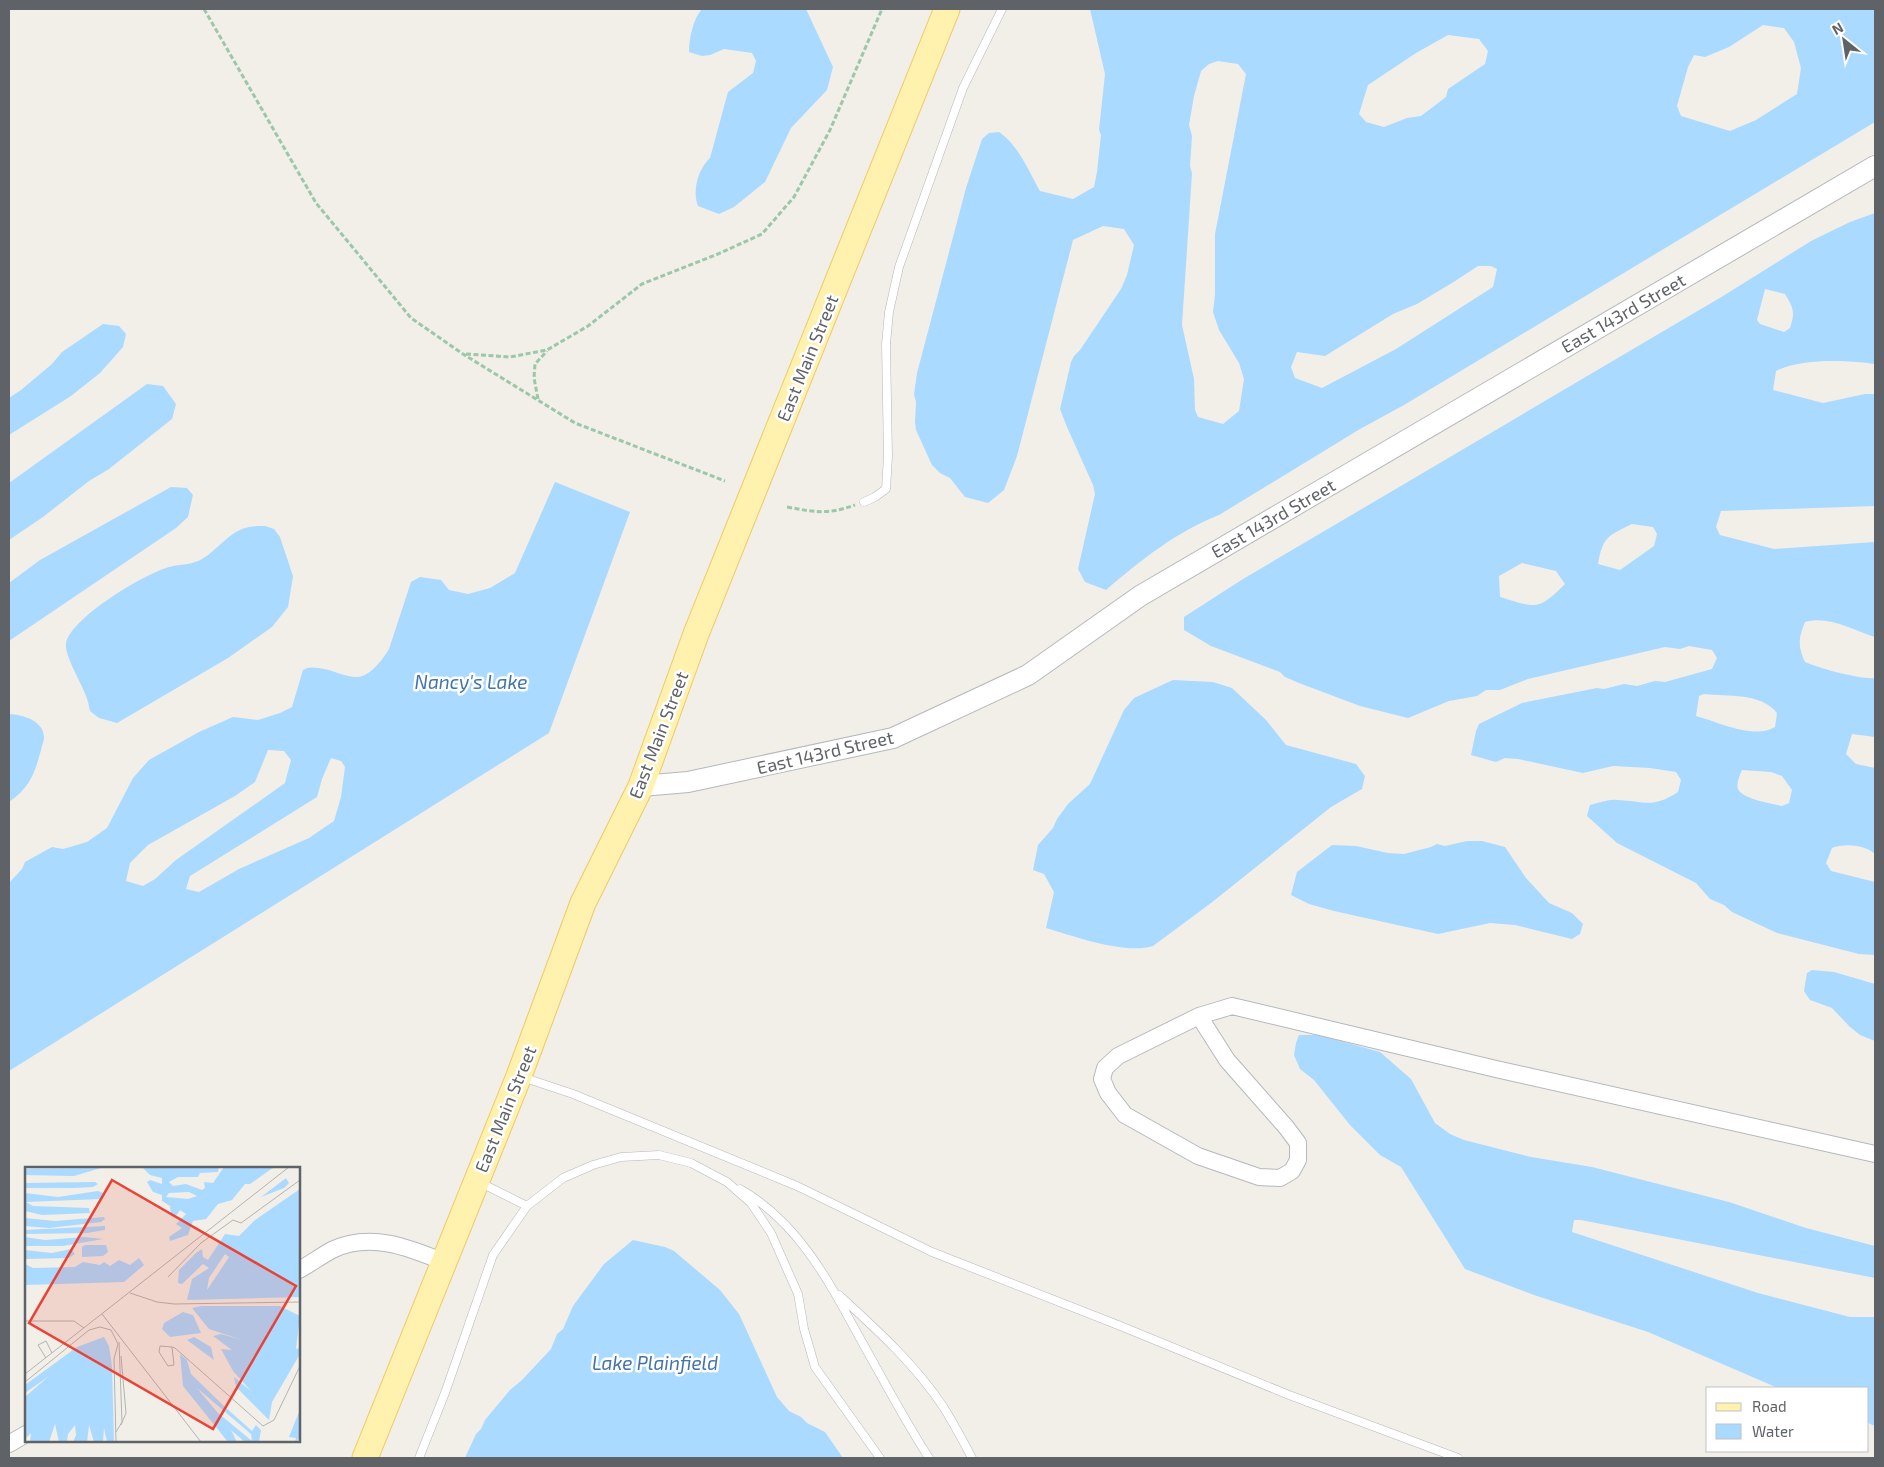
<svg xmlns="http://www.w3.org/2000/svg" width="1884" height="1467" viewBox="0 0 1884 1467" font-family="'Exo 2',sans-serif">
  <rect width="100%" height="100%" fill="#f1efe8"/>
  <path fill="#aadaff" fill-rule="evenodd" d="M702 9H806L833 67 827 90 791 128 765 182 734 207 719 214 698 206C692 191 698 169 710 158L728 92 753 73 756 61 752 53 724 49 710 55 702 56 689 52C689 39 693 19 702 9Z
    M1090 9H1875V122L1404 405 1360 429 1219 515C1177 531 1140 561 1106 590L1085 582 1078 569 1095 494 1093 485 1067 427 1060 409 1071 362 1074 356 1080 350 1121 289 1127 275 1134 245 1124 229 1103 226 1073 240 1017 456 1004 490 988 503 965 497 950 478 940 473 932 465 916 430 915 422 916 402 914 394 917 373 966 188 982 139 989 133 999 132C1019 146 1028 170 1040 191L1073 199 1094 187 1097 172 1101 135 1099 130 1105 74ZM1763 25 1784 28 1794 42 1801 68 1797 94 1756 120 1730 131 1681 116 1677 106 1688 67 1694 55 1705 57 1729 47ZM1448 35 1479 39 1488 51 1485 64 1448 89 1446 97 1421 116 1407 118 1384 127 1366 122 1359 114 1368 85 1416 53ZM1218 61 1238 64 1246 74 1215 234V295L1213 312 1219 330 1239 363 1244 379 1239 411 1223 424 1198 417 1195 410 1194 379 1182 325 1192 173 1190 166 1192 136 1189 125 1194 96 1201 71 1209 64ZM1478 266H1491L1497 269 1493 287 1396 349 1322 388 1295 378 1291 367 1297 352 1325 356 1393 314 1417 304 1452 283Z
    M1875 213V364C1848 360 1801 358 1776 371L1773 390 1823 403 1865 394H1875V506L1721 511 1716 527 1720 535 1774 549 1875 542V637C1853 630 1828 615 1805 622 1798 639 1798 646 1805 662 1818 668 1862 680 1875 678V737L1852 734 1846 754 1856 764 1875 768V854C1866 845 1844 843 1832 848L1826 863 1831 871 1875 882V955L1859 954 1777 933 1732 912 1724 905 1710 899 1696 883 1617 843 1587 816 1590 805C1599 803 1609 799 1617 800 1645 801 1652 809 1678 792L1681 780 1676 772 1650 768 1613 766 1583 773 1518 759 1505 758 1496 762 1471 755 1476 731 1479 724 1522 703 1597 688 1604 689 1624 684 1637 686 1655 681 1665 682 1712 669 1717 658 1712 650 1689 646 1680 649 1665 647 1528 679 1500 690H1486L1477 696 1449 701 1408 718 1360 706 1299 683 1285 677 1280 672 1211 646 1184 630V617L1243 579 1723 296 1811 241 1850 222ZM1765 289 1785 294C1794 309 1795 312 1790 328L1784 332 1760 324 1757 320ZM1632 524 1653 527 1657 534 1654 546 1620 570 1598 564C1603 536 1608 536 1632 524ZM1522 563 1556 571 1565 584C1538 611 1536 608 1500 597L1499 576ZM1704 694C1728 697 1760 692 1777 713L1775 727C1755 740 1718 722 1696 716L1699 696ZM1742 770 1771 772 1782 776 1792 790 1789 803 1782 806C1773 804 1742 799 1738 789 1736 783 1740 775 1742 770Z
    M103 324 119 326 126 334 123 347 100 373 71 396 9 435V398L21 390 52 364 62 352Z
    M147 384 163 386 176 404 172 419 109 469 89 481 43 517 9 540V483Z
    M555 482 630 512 549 733 9 1071V883L22 869 25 862 52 847 63 849 87 842 107 828 133 778 149 760 199 732 233 717 258 720 280 713 292 707 303 670C308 667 311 667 318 668 331 669 344 677 357 677 370 677 383 659 389 649L411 582 420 577 441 580 449 590 468 594 490 588 515 573ZM268 750 284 751 291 760 285 783 176 860 155 879 143 886 126 881 130 863 148 845 235 796 255 782ZM331 758 341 761 345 767 341 797 334 821 309 838 239 869 199 892 186 889 190 876 317 797 322 779Z
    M171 487 187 488 193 495 188 517 176 528 9 641V583L40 560Z
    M265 526 274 529 280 537 293 576 288 607 272 627 228 658 117 723 99 718 90 711C89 706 88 701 86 696 82 684 64 655 66 643 72 617 144 574 169 567 181 564 192 565 202 559 216 551 227 535 242 529 249 526 257 526 265 526Z
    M1173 680 1213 682 1232 688 1266 720 1286 745 1356 764 1365 776 1362 789 1331 807 1211 903 1153 946C1126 955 1073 936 1046 928L1054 892 1044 874 1033 870 1038 845 1053 828 1057 819 1068 804 1090 784 1124 710 1134 698Z
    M9 714C24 715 45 721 44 739 36 767 34 785 9 802Z
    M1467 841H1482L1505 847 1526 878 1549 903 1572 913 1583 924 1580 934 1572 939 1515 925 1490 923 1438 934 1334 911 1309 904 1291 895 1297 872 1332 845 1356 846 1388 853 1404 854 1431 847 1437 844 1445 846Z
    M1812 970 1834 972 1875 984V1041L1860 1035 1849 1026 1832 1008 1810 1000 1804 991 1807 973Z
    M1299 1035H1319L1380 1052 1411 1079 1435 1123 1450 1134 1464 1140 1531 1157 1592 1167 1729 1202 1806 1228 1875 1246V1278L1581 1220H1574L1572 1232 1758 1293 1850 1317H1875V1426L1868 1423V1388H1778L1648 1332 1534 1295 1465 1269 1401 1167 1380 1155 1350 1125 1314 1080 1300 1069 1294 1055 1296 1043Z
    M633 1240 665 1247 674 1251 720 1290 739 1314 777 1397 789 1411 801 1417 807 1423 825 1432 843 1458H465L476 1434 481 1429 485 1420 510 1390 522 1380 551 1349 557 1334 563 1329 573 1306 604 1264Z"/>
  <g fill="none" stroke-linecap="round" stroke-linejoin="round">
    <defs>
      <path id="service" d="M864 502 875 497 886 489 888 456 886 344 889 312 899 267 963 88 1002 9
        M522 1077 573 1094 797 1186 932 1252 1118 1325 1289 1395 1458 1458
        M481 1183 527 1206
        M740 1189C800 1223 830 1284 862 1342 884 1381 905 1421 929 1458
        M839 1295C876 1329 916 1365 944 1408 954 1424 963 1441 972 1458
        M419 1458 445 1393 493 1255 527 1206 563 1178 593 1165 621 1157 659 1155 691 1163 727 1182 751 1203 771 1233 798 1294 804 1329 815 1367 880 1458"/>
      <path id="minor" d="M1199 1016 1227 1060 1286 1127 1298 1143V1160L1292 1171 1280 1178 1259 1177 1198 1156 1125 1115 1108 1093 1102 1079 1105 1068 1118 1056 1199 1016 1232 1006 1496 1069 1875 1154
        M299 1270C310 1264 321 1256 332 1250 370 1232 408 1247 444 1262
        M9 1444 26 1434"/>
      <path id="tertiary" d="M641 786 688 782 893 738 1028 675 1140 596 1875 166"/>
      <path id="primary" d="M365 1458 519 1076 583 903 641 786 696 634 947 9"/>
    </defs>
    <use href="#service" stroke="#b5b8bc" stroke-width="9"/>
    <use href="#minor" stroke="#b5b8bc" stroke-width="18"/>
    <use href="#tertiary" stroke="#b5b8bc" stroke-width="22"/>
    <use href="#primary" stroke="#f2c960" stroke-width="27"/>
    <path stroke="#9cc7a9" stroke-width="3" stroke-dasharray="5 2.5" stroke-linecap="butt" d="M204 9 316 203 411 318 463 354 575 423 725 481
      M466 354 510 357 547 350 588 326 642 284 718 254 762 234 794 197 830 130 882 9
      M538 399 534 378 535 364 547 351
      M787 507C815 512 827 515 855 505"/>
    <use href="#service" stroke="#fff" stroke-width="8"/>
    <use href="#minor" stroke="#fff" stroke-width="16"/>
    <use href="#tertiary" stroke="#fff" stroke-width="20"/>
    <use href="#primary" stroke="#fff2af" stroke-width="25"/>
  </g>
  <g text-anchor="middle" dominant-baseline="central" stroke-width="5" stroke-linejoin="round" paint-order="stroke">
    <g font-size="18" fill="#5f6368" stroke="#fff">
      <text transform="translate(1623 313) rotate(-30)">East 143rd Street</text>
      <text transform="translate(807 358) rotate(-68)">East Main Street</text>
      <text transform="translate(1273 518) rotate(-30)">East 143rd Street</text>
      <text transform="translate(658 735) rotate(-69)">East Main Street</text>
      <text transform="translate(825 752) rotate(-13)">East 143rd Street</text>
      <text transform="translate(505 1109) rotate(-68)">East Main Street</text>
    </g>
    <g font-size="19" font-style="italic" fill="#4174aa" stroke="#fff">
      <text x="471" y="681">Nancy's Lake</text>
      <text x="655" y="1362">Lake Plainfield</text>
    </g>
  </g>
  <g transform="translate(25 1167)">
    <rect width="275" height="275" fill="#f1efe8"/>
    <path d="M194 0 193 5 175 6 173 10H153L144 15 148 19 161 17 177 23 180 21 179 15 188 16 199 0H249L225 17H220L207 33 193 37 181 52 168 54 163 68 145 74 144 70 157 61 151 57 161 47 155 43 151 49 146 48 145 39 137 34V28L128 25 122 15 125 13 137 17V11L125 8 117 0ZM164 25 172 29 163 32 141 30 144 26ZM76 1 49 9 0 8V2ZM261 11 264 16 259 21 236 30ZM70 15 73 17 68 20 50 21H0V16ZM275 22V130L162 133 167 112 184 101 178 97 157 117 153 116 154 103 171 86 177 82 178 90 183 93 200 67 214 69 230 53ZM200 87 204 90 182 123 184 111ZM73 24 78 26 76 32 1 35 8 39 64 41 65 46 17 48 0 44V26L33 30ZM79 50 80 52 76 55 24 61 0 59V51L30 54ZM80 59V63L62 66 0 67V63ZM0 70 20 73 59 70 78 72 38 79H1ZM60 78H81L83 85 78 89 57 90V80ZM46 82 50 87 44 91 0 92V83L27 86ZM114 91 119 98 99 115 0 118V97L8 101 50 100 58 95 75 98 79 95 85 99 94 93 105 98ZM176 139H255L275 149 271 182 275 181V187L247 235 244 253 211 220 209 210 226 224 208 204 196 182 207 183 188 169 196 167 217 173 184 162 167 141ZM158 145 168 148 176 166 145 170 137 162 139 156ZM79 170 84 179 87 199 89 275H82L79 261 78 275H69L64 258 62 275H48L51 268 50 258 43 267 42 275H34L30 257 24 275H5L6 266 0 272V230L24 209 0 226V218L52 180ZM169 170 186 180 189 193 162 173ZM155 187 162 193 166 207 200 240 227 264 231 258 236 263 234 275H220L206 263 212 275H203L158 219ZM172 221 226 267 227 274 193 246ZM275 225V271L270 275 271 271 264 270 274 245Z" fill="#aadaff" fill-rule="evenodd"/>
    <path fill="none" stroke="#b3b3b1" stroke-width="1" d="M143 110 176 76 208 53 216 56 275 13M105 126 132 135 149 137 275 135M77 147 176 275M0 154H49L59 161M147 180 149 198 143 199 134 185 135 179 147 180 150 181 238 259 249 253 275 199M21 191 13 178 21 174 27 186M0 207 264 0M0 215 64 163 75 160 86 163 93 177 89 192 91 275M96 258 101 246 96 189M91 265 97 255 94 175"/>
    <path fill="#ea4335" fill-opacity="0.15" stroke="#ea4335" stroke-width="2.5" d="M87 13 271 119 188 262 4 156Z"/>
    <rect width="275" height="275" fill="none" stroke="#5f6368" stroke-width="2.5"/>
  </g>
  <rect width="1884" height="1467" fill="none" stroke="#5f6368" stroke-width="20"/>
  <rect x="1706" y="1387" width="162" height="65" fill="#ffffff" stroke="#bfc1c3"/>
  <rect x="1716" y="1403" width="25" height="8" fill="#fff2af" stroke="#bfc1c3"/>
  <text x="1752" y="1412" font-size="15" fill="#5f6368">Road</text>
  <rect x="1716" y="1424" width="25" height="15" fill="#aadaff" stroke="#bfc1c3"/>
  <text x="1752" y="1437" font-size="15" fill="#5f6368">Water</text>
  <g transform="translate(1844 40) rotate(330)" stroke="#ffffff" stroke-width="4" paint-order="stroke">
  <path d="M0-4L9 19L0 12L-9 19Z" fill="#5f6368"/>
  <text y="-8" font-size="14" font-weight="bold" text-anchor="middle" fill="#5f6368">N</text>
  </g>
</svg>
